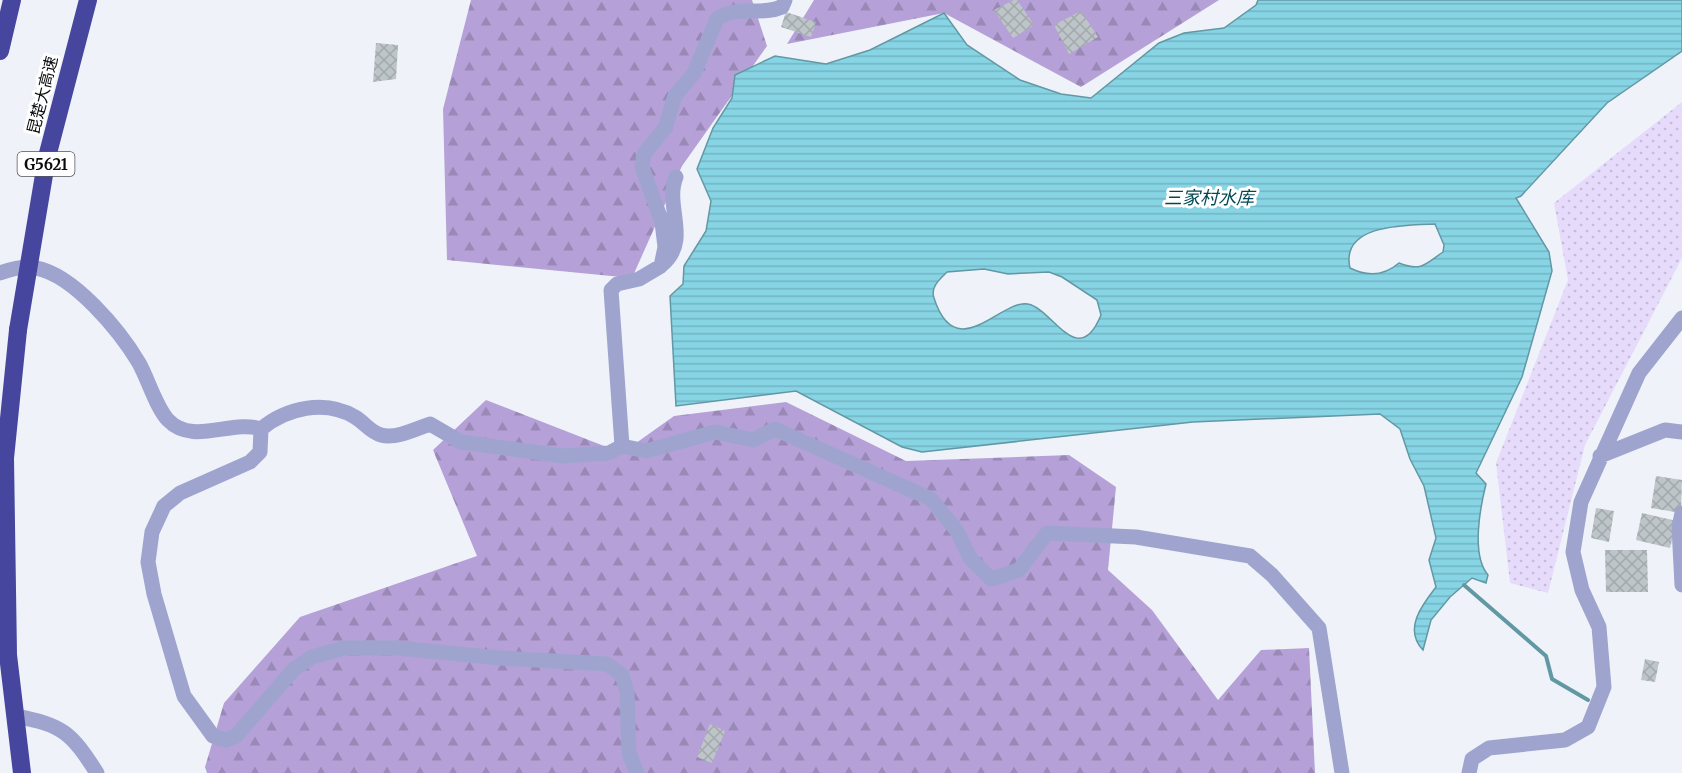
<svg xmlns="http://www.w3.org/2000/svg" width="1682" height="773" viewBox="0 0 1682 773" font-family="Merriweather,'Noto Sans SC',serif">
  <defs>
    <pattern id="grass-dots" width="8" height="8" patternUnits="userSpaceOnUse" patternTransform="scale(1.5)"><rect width="8" height="8" fill="#e6dbfb"/><path d="M2 2h.1M6 6h.1" fill="none" stroke="#c4bbd6" stroke-width="1.8" stroke-linecap="round"/></pattern>
    <pattern id="forest-firs" width="22" height="20" patternUnits="userSpaceOnUse" patternTransform="scale(1.5)"><rect width="22" height="20" fill="#b5a1d7"/><path d="M5 1l3.5 6h-7zM16 11l3.5 6h-7z" fill="#9a89b7"/></pattern>
    <pattern id="water-rules" width="6" height="5" patternUnits="userSpaceOnUse" patternTransform="scale(1.5)"><rect width="6" height="5" fill="#87d4e5"/><path d="M0 2.5h6" fill="none" stroke="#73b5c3"/></pattern>
    <pattern id="building-cross-hatch" width="8" height="8" patternUnits="userSpaceOnUse" patternTransform="scale(1.5)"><rect width="8" height="8" fill="#bec5c9"/><path d="M0 0l8 8M0 8l8-8" fill="none" stroke="#a2a8ab"/></pattern>
  </defs>
  <rect width="100%" height="100%" fill="#eff3f9"/>
  <path fill="url(#grass-dots)" d="M1682 102V258L1585 445 1548 593 1510 583 1496 463 1568 280 1554 203Z"/>
  <path fill="url(#forest-firs)" d="M471 0H752L767 46 682 166 632 278 447 260 443 109Z
    M814 0H1219L1081 87 944 13 787 44Z
    M486 400 622 453 674 416 786 402 906 461 1069 455 1116 487 1108 570 1152 610 1218 700 1261 650 1309 648 1315 773H207L205 767 224 703 300 617 477 556 433 450Z"/>
  <path fill="url(#water-rules)" stroke="#6298a4" stroke-width="1.5" fill-rule="evenodd" d="M1258 0H1682V51L1607 103 1521 196 1516 198 1549 252 1552 271 1522 377 1476 473 1486 484C1480 508 1471 555 1488 575L1486 583 1472 578 1450 597 1431 620 1423 650C1403 629 1422 605 1436 587L1429 560 1436 538 1424 486 1410 459 1400 429 1380 414 1193 422 922 452 902 447 796 391 676 406 670 296 683 284 684 266 706 231 711 201 697 169 713 128 732 98 735 75 775 56 826 64 870 50 944 13 967 45 1020 80 1061 94 1091 98 1159 43 1184 33 1224 28 1256 5ZM1435 224 1444 245 1443 252C1425 264 1422 272 1399 263 1384 276 1368 277 1350 268 1340 224 1406 225 1435 224ZM984 269 1008 274 1049 272 1062 277 1097 300 1101 315C1078 371 1053 309 1028 304 1002 298 956 367 934 298 930 287 940 279 947 272Z"/>
  <g fill="none" stroke-linecap="round" stroke-linejoin="round">
    <path stroke="#6298a4" stroke-width="4" d="M1464 585 1546 656 1552 679 1588 700"/>
  </g>
  <path fill="url(#building-cross-hatch)" d="M1014 0H1017L1034 25 1013 38 994 10Z
    M1081 11 1098 37 1069 54 1054 25Z
    M786 12 816 22 811 37 781 27Z
    M376 43 398 45 396 79 373 82Z
    M1656 476 1682 480 1681 513 1651 508Z
    M1596 508 1614 511 1609 542 1591 538Z
    M1642 513 1677 521 1670 548 1636 540Z
    M1605 550H1647L1648 592H1606Z
    M1645 659 1659 662 1655 682 1641 680Z
    M710 724 725 731 712 763 697 757Z"/>
  <g fill="none" stroke-linecap="round" stroke-linejoin="round">
    <path stroke="#9fa4cf" stroke-width="15" d="M663 264C691 239 664 206 676 177
      M0 273C11 269 24 266 36 268 74 275 120 331 139 363 148 379 156 407 168 420 193 446 232 419 261 429L260 452 250 462 180 493 164 506 152 532 148 562 154 594 184 696 213 736 226 740 236 736 294 669 312 657 344 648H398L499 658 607 664 622 675 627 692 629 753 637 773
      M261 429C286 408 325 399 355 417 365 423 370 432 381 435 396 439 416 429 430 424L461 442 563 456 609 453 622 446 646 451 715 432 753 440 775 429 931 499 957 531 970 558 991 579 1019 570 1047 533 1136 537 1250 556 1272 575 1319 628 1342 773
      M622 446 611 290 617 284 639 279 661 266 665 247 662 222 642 167 644 154 665 128 675 96 694 73 717 19C736 5 761 16 782 7L785 0
      M1600 456 1665 430 1682 432
      M1682 513 1679 527 1682 585
      M15 716C64 725 71 733 97 773
      M1469 773 1472 759 1489 748 1565 740 1588 727 1604 687 1599 627 1582 590 1573 552 1581 502 1639 373 1682 318"/>
    <path stroke="#47469f" stroke-width="18" d="M0 51 12 0
      M18 330 5 458 8 655 22 773"/>
    <path stroke="#47469f" stroke-width="18" d="M18 330 47 157 88 0"/>
  </g>
  <g text-anchor="middle" dominant-baseline="central" stroke-width="6" stroke-linejoin="round" paint-order="stroke">
    <rect fill="#fff" stroke="#545456" stroke-width="1.5" x="17.5" y="152" width="57" height="24" rx="4.5"/>
    <g font-size="15" font-weight="bold" fill="#0a0b0d">
      <text x="46" y="164">G5621</text>
    </g>
    <g font-size="16" fill="#0a0b0d" stroke="#fff">
      <text transform="translate(42 95) rotate(-76)">昆楚大高速</text>
    </g>
    <g font-size="18" font-style="italic" fill="#004955" stroke="#fff">
      <text x="1209" y="197">三家村水库</text>
    </g>
  </g>
</svg>
